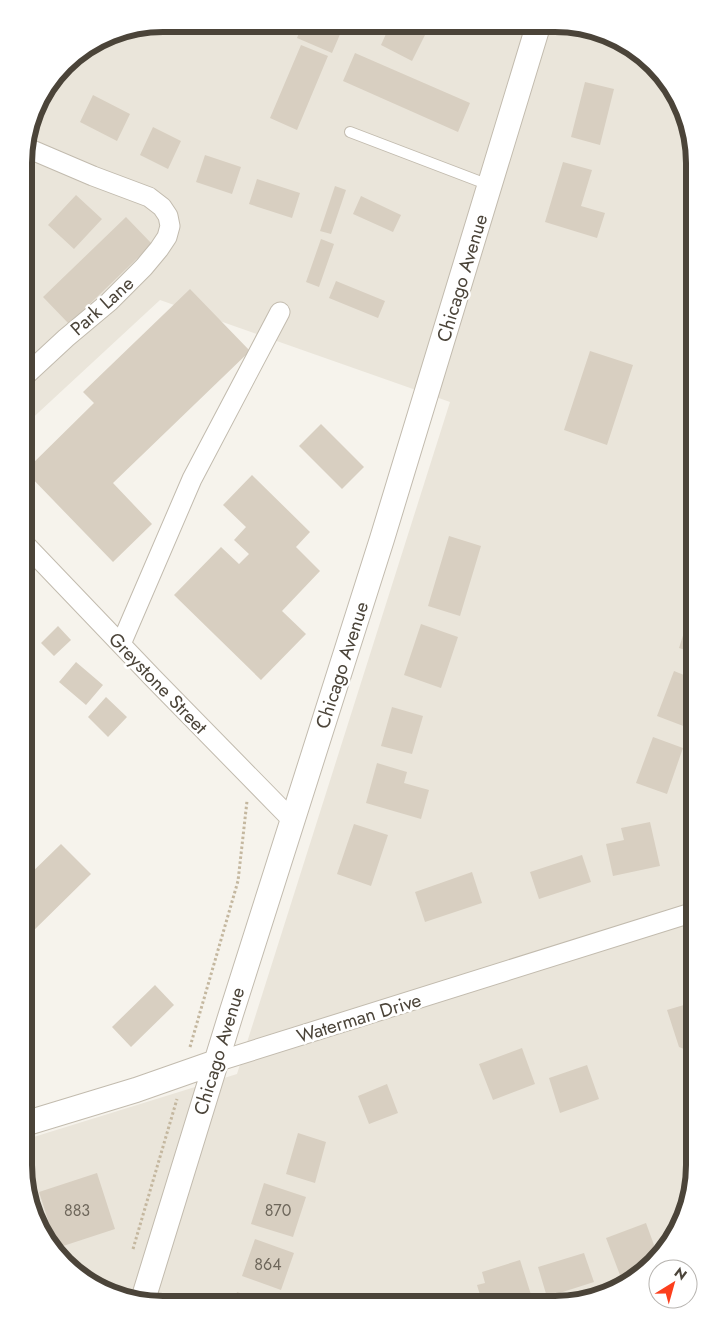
<svg xmlns="http://www.w3.org/2000/svg" width="718" height="1329" viewBox="0 0 718 1329" font-family="Jost,sans-serif">
  <rect width="100%" height="100%" fill="#f6f3ec"/>
  <path fill="#eae5da" d="M163 24 582 26 647 58 687 118 694 163V1175L665 1251 600 1298 555 1305 145 1304 78 1276 31 1211 24 1166V1140L237 1074 450 402 160 300 25 425V205L29 201 25 196V145L38 101 71 59 110 34Z"/>
  <path fill="#d8cfc1" d="M302 25H344L332 53 297 38Z
    M390 25H430L412 61 381 45Z
    M301 45 328 56 297 130 270 118Z
    M355 53 470 103 458 132 343 81Z
    M585 82 614 89 600 145 571 137Z
    M93 95 130 114 117 141 80 122Z
    M153 127 181 141 168 169 140 155Z
    M205 155 241 167 232 194 196 182Z
    M563 162 592 170 581 206 605 213 597 238 545 222Z
    M257 179 300 193 292 218 249 204Z
    M335 186 346 190 331 234 320 231Z
    M76 195 102 219 74 249 48 225Z
    M361 196 401 215 393 232 353 214Z
    M126 217 152 244 69 324 43 297Z
    M321 239 334 244 319 287 306 282Z
    M336 281 385 301 378 318 329 298Z
    M190 289 250 351 113 483 152 524 113 562 25 471 94 403 83 392Z
    M590 351 633 365 607 445 564 430Z
    M321 424 364 467 342 489 299 446Z
    M252 475 310 532 296 547 320 571 282 611 306 634 261 680 174 595 221 547 239 564 249 554 234 540 246 527 223 505Z
    M449 536 481 546 460 616 428 606Z
    M24 591 35 602 24 613Z
    M694 601V653L679 648Z
    M421 624 458 637 441 688 404 675Z
    M58 626 71 640 54 656 41 643Z
    M76 662 103 685 86 705 59 682Z
    M674 671 694 679V704L686 727 657 716Z
    M106 697 127 717 108 737 88 717Z
    M392 707 423 716 412 754 381 746Z
    M653 737 683 748 667 794 636 783Z
    M377 763 407 772 404 783 429 790 421 819 366 803Z
    M650 822 660 866 613 876 606 844 624 840 621 828Z
    M354 824 388 835 371 886 337 874Z
    M61 844 91 874 24 940V880Z
    M582 855 591 882 539 899 530 872Z
    M472 872 482 903 425 922 415 892Z
    M155 985 174 1005 131 1047 112 1027Z
    M694 1002V1053L679 1047 667 1010Z
    M522 1048 535 1084 493 1100 479 1064Z
    M587 1065 599 1099 560 1113 549 1078Z
    M387 1084 398 1113 369 1124 358 1096Z
    M298 1133 326 1142 315 1183 286 1174Z
    M97 1173 115 1229 57 1248 39 1192Z
    M264 1183 306 1197 293 1237 251 1224Z
    M646 1223 658 1256 645 1266 620 1275 606 1238Z
    M255 1239 294 1253 281 1290 242 1276Z
    M584 1253 594 1282 547 1297 538 1267Z
    M520 1260 534 1304 483 1305 477 1285 485 1283 482 1272Z
    M237 1292 275 1304H233Z
    M440 1293 443 1305H400V1304Z"/>
  <g fill="none" stroke-linecap="round" stroke-linejoin="round">
    <defs>
      <path id="service" d="M350 132 489 185"/>
      <path id="minor" d="M25 376 66 338 109 302 144 267 159 249 167 237 170 226 168 216 162 207 149 197 93 176 25 147
        M24 543 153 678 293 821
        M121 644 192 479 280 312
        M216 1062 694 912"/>
      <path id="tertiary" d="M24 1124 136 1090 216 1062
        M142 1303 231 1014 382 539 538 26"/>
    </defs>
    <use href="#service" stroke="#c2bbae" stroke-width="12"/>
    <use href="#minor" stroke="#c2bbae" stroke-width="21"/>
    <use href="#tertiary" stroke="#c2bbae" stroke-width="26"/>
    <path stroke="#c4b79f" stroke-width="3" stroke-dasharray="2.5 2.5" stroke-linecap="butt" d="M190 1047 238 881 247 801
      M133 1249 177 1099"/>
    <use href="#service" stroke="#fff" stroke-width="10"/>
    <use href="#minor" stroke="#fff" stroke-width="19"/>
    <use href="#tertiary" stroke="#fff" stroke-width="24"/>
  </g>
  <g text-anchor="middle" dominant-baseline="central" stroke-width="5" stroke-linejoin="round" paint-order="stroke">
    <g font-size="16" fill="#6e675b">
      <text x="77" y="1210">883</text>
      <text x="278" y="1210">870</text>
      <text x="268" y="1264">864</text>
    </g>
    <g font-size="19" fill="#4b4439" stroke="#fff">
      <text transform="translate(462 278) rotate(-73)">Chicago Avenue</text>
      <text transform="translate(102 306) rotate(-42)">Park Lane</text>
      <text transform="translate(342 665) rotate(-72)">Chicago Avenue</text>
      <text transform="translate(158 683) rotate(46)">Greystone Street</text>
      <text transform="translate(359 1018) rotate(-17)">Waterman Drive</text>
      <text transform="translate(219 1051) rotate(-73)">Chicago Avenue</text>
    </g>
  </g>
  <path d="M0 0H718V1329H0ZM163 32H555A131 131 0 0 1 686 163V1165A131 131 0 0 1 555 1296H163A131 131 0 0 1 32 1165V163A131 131 0 0 1 163 32Z" fill="#fff" fill-rule="evenodd"/>
  <path fill="none" stroke="#4b4439" stroke-width="6" d="M163 32H555A131 131 0 0 1 686 163V1165A131 131 0 0 1 555 1296H163A131 131 0 0 1 32 1165V163A131 131 0 0 1 163 32Z"/>
  <g transform="translate(673 1284) rotate(37)"><circle r="24" fill="#ffffff" stroke="#b7b4b0"/>
  <path d="M0-4L9 19L0 12L-9 19Z" fill="#fc3f1d"/>
  <text y="-8" font-size="14" font-weight="bold" text-anchor="middle" fill="#4b4439">N</text>
  </g>
</svg>
